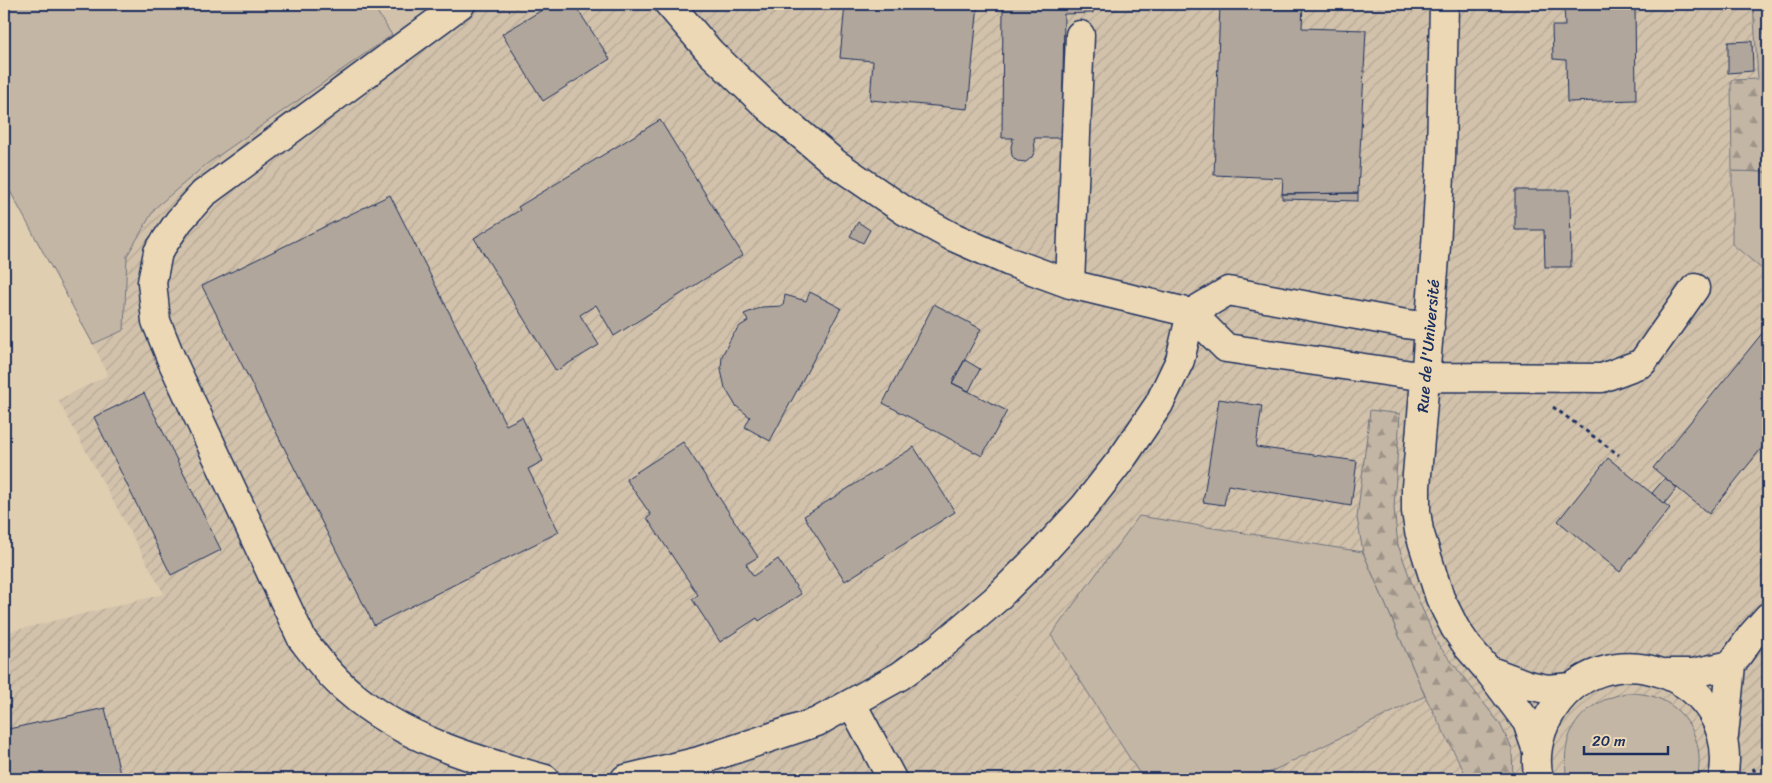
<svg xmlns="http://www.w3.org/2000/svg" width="1772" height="783" viewBox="0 0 1772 783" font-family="Sriracha,sans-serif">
  <defs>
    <pattern id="industrial-furrows" width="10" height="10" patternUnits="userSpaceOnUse" patternTransform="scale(1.25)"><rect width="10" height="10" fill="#d2c2ab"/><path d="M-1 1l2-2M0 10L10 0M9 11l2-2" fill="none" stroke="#b4a796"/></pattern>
    <pattern id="forest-firs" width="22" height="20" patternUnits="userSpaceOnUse" patternTransform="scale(1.25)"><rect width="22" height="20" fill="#c3b6a4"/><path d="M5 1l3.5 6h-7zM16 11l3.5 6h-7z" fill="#9e9489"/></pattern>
  </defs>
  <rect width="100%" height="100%" fill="#e0ceb1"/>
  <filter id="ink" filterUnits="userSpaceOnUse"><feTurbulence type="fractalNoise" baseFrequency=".02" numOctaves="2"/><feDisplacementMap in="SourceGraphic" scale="10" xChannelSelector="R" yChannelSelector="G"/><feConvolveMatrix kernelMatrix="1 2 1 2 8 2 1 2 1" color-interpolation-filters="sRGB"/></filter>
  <g filter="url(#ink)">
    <path fill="#d2c2ab" d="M372 4H440L415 21 392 35Z"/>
    <path fill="url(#industrial-furrows)" d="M440 4H1753L1759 79 1731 80 1732 244 1768 274V779H4V633L164 594 58 400 108 375 93 344 124 330 127 256 155 208 208 163 392 35 415 21Z"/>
    <path fill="#c3b6a4" stroke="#6f7281" d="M4 4H372L392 35 208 163 155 208 127 256 124 330 93 344 4 180Z
      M1732 171 1768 172V274L1732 244Z
      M1139 516 1363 552 1425 696 1256 779H1143L1051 635Z
      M1626 693C1637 693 1649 694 1660 699 1691 713 1705 747 1697 779H1567C1559 733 1580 703 1626 693Z"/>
    <path fill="url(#forest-firs)" stroke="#6f7281" d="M1753 4H1768V172L1732 171 1731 80 1758 79Z
      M1370 410 1400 414 1394 508 1398 545 1415 592 1437 643 1500 724 1512 749 1513 779H1468L1425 696 1363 552 1357 518Z"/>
    <path fill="#b0a69c" stroke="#1b2f5e" d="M552 4H574L610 59 543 101 502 34Z
      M845 4H978L968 109 870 100 873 61 840 58Z
      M1003 4H1094L1093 13 1064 14 1062 138H1034L1035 150 1032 157 1026 162 1017 161 1012 156 1011 147 1013 138H1002Z
      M1220 4H1303L1302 28 1366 30 1358 193 1282 194 1283 178 1214 175Z
      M1564 4H1635L1636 100 1567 102 1566 60 1553 59 1552 26H1565Z
      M1752 41 1753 71 1728 73V42Z
      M660 120 743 255 614 336 596 305 580 315 599 345 556 371 474 238 520 210 518 207Z
      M1515 190H1570L1571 267H1545L1544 230H1515Z
      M1358 193V201L1282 199V194Z
      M390 195 506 425 522 417 543 461 528 469 559 532 374 625 202 286Z
      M858 222 870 230 863 243 850 236Z
      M810 292 841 308 770 441 745 427 750 417 736 406 725 388 721 370 722 356 732 336 740 326 748 321 744 314 762 307 783 306 785 295 806 301Z
      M934 304 981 329 952 383 1007 411 982 456 883 403Z
      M1768 326V440L1709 514 1653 468Z
      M965 360 980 369 969 391 952 383Z
      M144 393 221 550 171 575 94 417Z
      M1219 399 1262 406 1256 447 1357 461 1351 506 1228 485 1224 505 1203 502Z
      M683 442 758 557 746 564 753 576 778 559 801 594 759 621 757 618 720 642 692 599 698 595 647 518 651 515 626 479Z
      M914 447 955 512 845 581 804 516Z
      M1608 458 1670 508 1620 572 1558 521Z
      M1665 478 1677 488 1664 504 1652 493Z
      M105 708 121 778 114 779H4V730Z"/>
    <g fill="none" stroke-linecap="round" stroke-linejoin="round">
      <defs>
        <path id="minor" d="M461 4 203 194 179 221 158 252 152 282 156 321 172 361 302 639C316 657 330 676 348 691 402 739 476 760 545 779
          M669 4 711 53 768 107 835 163 905 211 951 236 1010 262 1070 284 1191 313 1226 348 1426 377 1602 378 1642 363 1695 288
          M1444 4 1441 158 1436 246 1416 487V511L1419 531 1440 598 1455 628 1468 647 1488 670 1527 722 1537 751
          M1070 284 1080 35
          M1191 313 1228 291 1406 324 1430 327
          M1488 670 1528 685 1547 689 1572 687
          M1667 673H1693L1731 665
          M852 704 892 779
          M1724 736 1731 665 1752 635 1768 617
          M625 779 699 761 817 722 900 676 940 647 995 600 1042 553 1084 507 1123 457 1159 404 1180 360 1191 313
          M1539 779C1534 758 1538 735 1549 716 1600 623 1743 674 1723 779"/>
      </defs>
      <use href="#minor" stroke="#1b2f5e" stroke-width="31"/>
      <path stroke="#1b2f5e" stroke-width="3" stroke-dasharray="4 4" stroke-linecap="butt" d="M1553 407 1619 455
        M1753 768 1755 772 1768 778"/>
      <use href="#minor" stroke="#edd8b6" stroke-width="28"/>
    </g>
  </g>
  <g text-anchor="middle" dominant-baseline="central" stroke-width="4.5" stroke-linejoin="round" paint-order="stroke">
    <g font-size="16" fill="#1b2f5e" stroke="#edd8b6">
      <text transform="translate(1428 346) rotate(-85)">Rue de l'Université</text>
    </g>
  </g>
  <rect width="1772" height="783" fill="none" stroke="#edd8b6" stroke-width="20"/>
  <rect x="10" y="10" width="1752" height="763" fill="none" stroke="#1b2f5e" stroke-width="2" filter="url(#ink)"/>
  <path d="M1584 746v8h84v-8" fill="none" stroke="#1b2f5e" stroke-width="2.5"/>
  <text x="1592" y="746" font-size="15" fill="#1b2f5e" stroke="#edd8b6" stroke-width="4" paint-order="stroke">20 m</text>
</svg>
